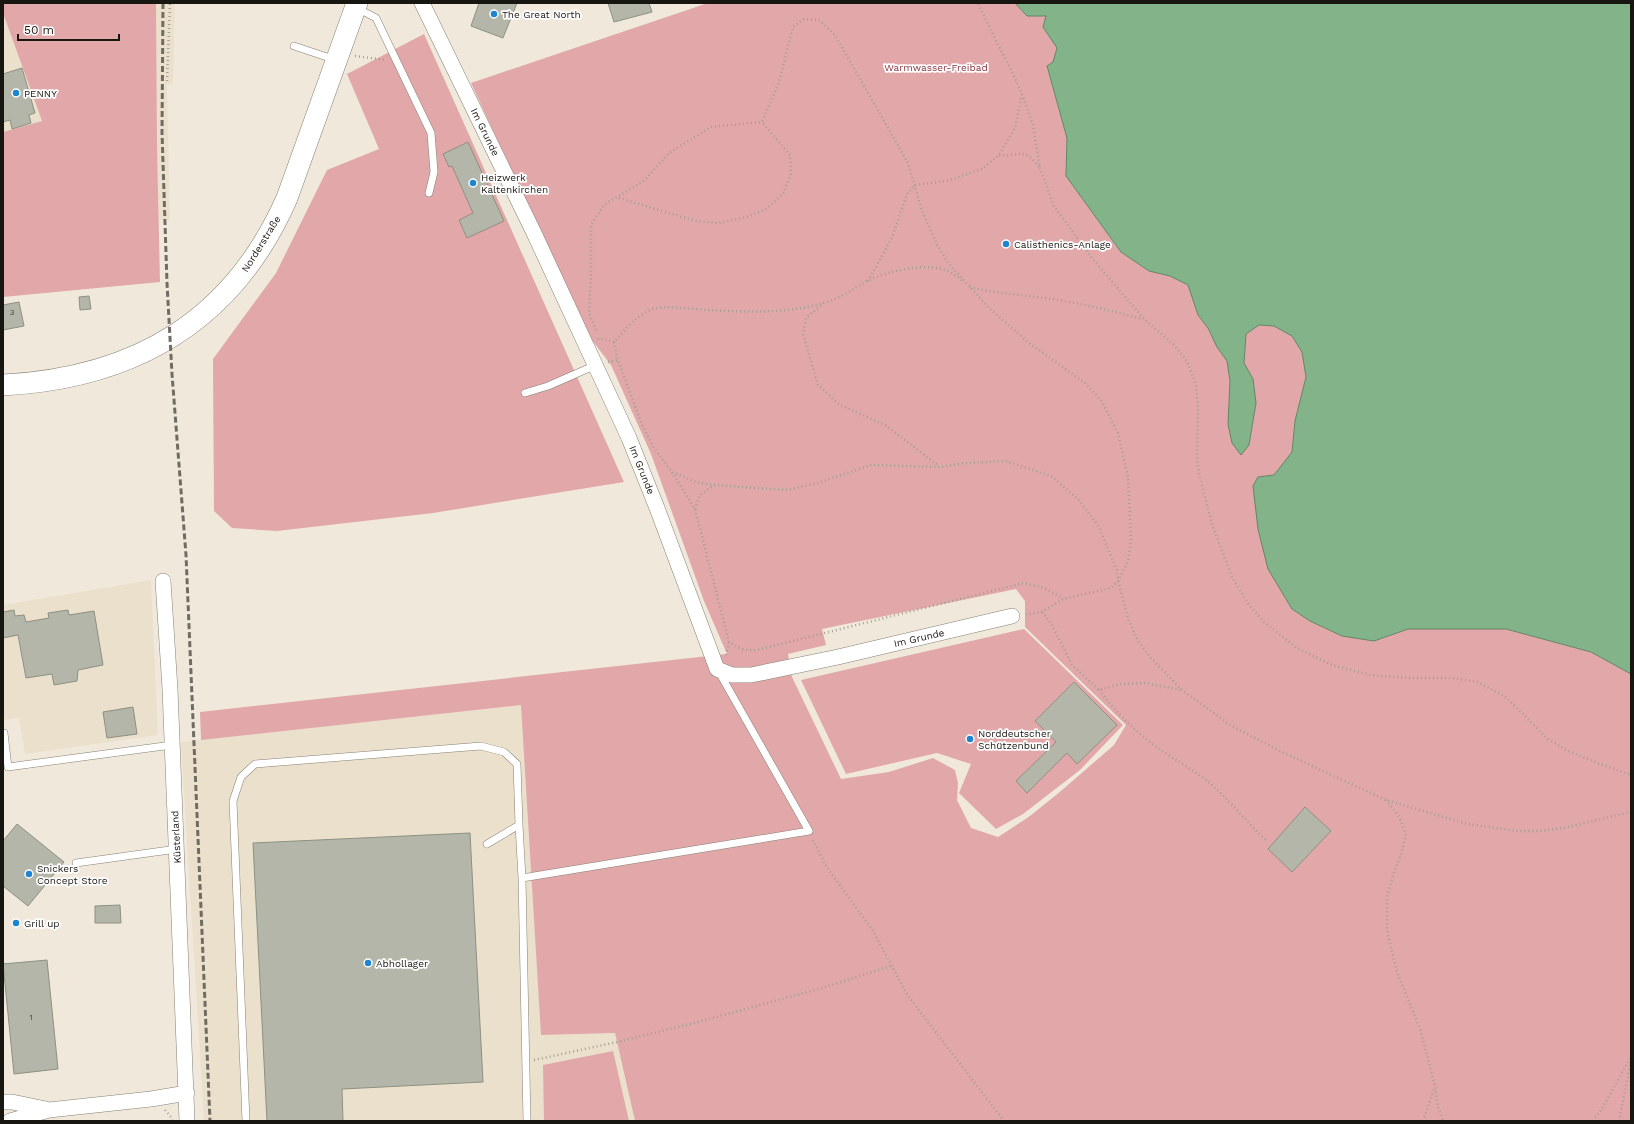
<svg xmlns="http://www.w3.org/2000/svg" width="1634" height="1124" viewBox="0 0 1634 1124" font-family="'Work Sans',sans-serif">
  <rect width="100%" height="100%" fill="#f0e9db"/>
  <path fill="#ebe0cb" d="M156 3H175L173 84 167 85 170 220H159L157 144Z
    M3 13 42 121 3 132Z
    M151 580 158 735 25 754 19 718 3 720V605Z
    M522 705 541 1035 615 1033 635 1121H204L181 742Z"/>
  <path fill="#e1a7a9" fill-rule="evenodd" d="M3 3H156L157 144 160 282 3 297V132L42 121 3 13Z
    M708 3H1015L1027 16H1046L1043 27 1057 48 1053 62 1047 67 1067 138 1066 176 1121 252 1149 271 1170 276 1188 285 1198 315 1208 328 1217 347 1227 361 1230 381 1228 424 1249 445 1256 403 1253 379 1244 363 1246 334 1259 325 1274 326 1292 336 1302 352 1306 377 1295 421 1292 452 1274 475 1258 477 1292 609 1310 621 1342 636 1374 641 1408 629H1506L1591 652 1631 674V1121H635L615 1033 541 1035 521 705 201 740 200 712 727 654 704 601 651 454 611 365 585 331 471 83ZM1016 589 1025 601V627L1126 725 1114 745 1061 791 1030 816 998 837 971 828 957 800 958 783 955 770 933 758 889 772 841 779 792 677 788 654 826 645 822 629Z
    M424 34 624 482 433 513 277 531 232 528 214 511 213 359 276 273 327 170 379 149 347 74Z
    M1024 629 1123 725 1080 770 1023 814 996 829 959 793 971 764 937 753 846 774 801 680Z
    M613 1051 629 1121H544L543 1065Z"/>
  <path fill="#83b489" stroke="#638565" d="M1015 3H1631V674L1591 652 1506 629H1408L1374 641 1342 636 1310 621 1292 609 1268 569 1258 529 1253 486 1258 477 1274 475 1292 452 1295 421 1306 377 1302 352 1292 336 1274 326 1259 325 1246 334 1244 363 1253 379 1256 403 1249 445 1241 455 1232 443 1228 424 1230 381 1227 361 1217 347 1208 328 1198 315 1188 285 1170 276 1149 271 1121 252 1066 176 1067 138 1047 66 1053 62 1057 48 1043 27 1046 16H1027Z"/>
  <path fill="#b3b6a8" stroke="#8d9082" d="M479 3H517L503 38 471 26Z
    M608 3H649L652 12 614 22Z
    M22 68 35 113 29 115 31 123 12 129 10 120 3 122V74Z
    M468 142 504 221 467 238 459 220 473 213 452 166 449 167 443 154Z
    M89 296 91 309 80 310 79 297Z
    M19 302 24 326 3 330V305Z
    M14 610 15 616 24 615 26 622 49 618 48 613 68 610 69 615 94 611 103 665 78 670 77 681 54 685 52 674 26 678 18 635 3 638V612Z
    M1074 682 1117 725 1077 764 1067 753 1027 793 1016 781 1056 742 1035 721Z
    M133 707 137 734 107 738 103 712Z
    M1305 807 1331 831 1292 872 1268 849Z
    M17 824 64 862 28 906 3 886V841Z
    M470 833 483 1082 342 1089 343 1121H267L253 843Z
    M120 905 121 923H95V906Z
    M47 960 58 1069 14 1074 3 964Z"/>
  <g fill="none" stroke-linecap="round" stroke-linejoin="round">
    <defs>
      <path id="lane" d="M357 8 376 18 431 133 434 172 429 193
        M294 46 336 60
        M525 393 548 386 596 365
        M4 733 8 767 172 745
        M487 844 519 825
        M76 863 177 849
        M522 878 809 831 719 672
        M246 1121 233 801 241 777 255 764 481 746 504 752 517 764 519 825 522 878 527 1121"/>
      <path id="street" d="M422 3 534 233 629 438 657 508 717 669 732 675H751L838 657 1012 616
        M163 581 170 689 187 1121
        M3 1102H12L46 1109
        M10 1121 49 1110 151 1099 187 1093"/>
      <path id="secondary" d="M3 385C136 378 233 321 287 198L357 3"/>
    </defs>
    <use href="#lane" stroke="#878074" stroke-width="8"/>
    <use href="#street" stroke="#878074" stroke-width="16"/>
    <use href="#secondary" stroke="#878074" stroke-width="22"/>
    <path stroke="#a49f94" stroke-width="2.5" stroke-dasharray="1 3" stroke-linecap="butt" d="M355 56 386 60
      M167 81 170 3
      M1022 94 1033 125 1040 168 1054 206 1091 257 1144 319 1174 345 1187 361 1196 385 1198 407 1197 456 1199 474 1212 524 1232 577 1249 605 1264 622 1297 648 1332 665 1370 675 1408 678H1452L1478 682 1507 698 1548 739 1566 750 1600 764 1631 775
      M999 155C1022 157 1023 146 1040 168
      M619 198 696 221 718 223 747 217 766 209 783 194 791 174 790 155 762 122
      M868 281 892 238 907 194 915 185 947 181 982 169 999 155 1015 128 1022 94 1011 69 998 45 978 3
      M970 287C997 294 1025 295 1052 299 1083 304 1113 311 1143 319
      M824 303 806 318 803 334 818 385 840 405 885 425 939 466
      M596 330 589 313 591 274V225L605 204 644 181 669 153 711 127 762 122 779 82 793 27 804 19 819 20 835 35 908 163 922 211 937 245 949 264 989 308 1029 343 1085 383 1101 400 1118 433 1128 477 1131 540 1128 561 1118 581 1111 588 1063 599 1042 612 1026 614
      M598 339 599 338 614 342C625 330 636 315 653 309 666 305 692 309 707 310 747 312 785 314 824 303 841 298 853 289 867 281 888 271 928 261 950 272 955 274 960 279 964 282
      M614 342 618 360 640 420 654 448 672 472 696 482 714 485 787 490 818 483 871 465 940 467 965 463 1006 461 1051 476 1079 500 1099 527 1117 570 1118 581 1129 621 1138 641 1151 658 1182 690 1230 725 1282 752 1386 800 1467 824 1518 831H1540L1564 828 1631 812
      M608 362 618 360
      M672 472 695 509 729 642C739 649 745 651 757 650L1024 583 1044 588 1063 598
      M695 509 700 495 714 485
      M1042 612 1051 623 1072 665 1099 690 1120 684 1146 683 1181 690
      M726 655 729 643
      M1099 690C1117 714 1138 734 1162 751 1177 761 1192 769 1206 780 1228 798 1245 821 1266 840
      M1386 800 1400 818 1406 836 1401 854 1394 872 1387 898V931L1397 972 1420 1029 1435 1086 1438 1107 1443 1121
      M813 840 826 866 873 931 908 996 1004 1121
      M534 1060 617 1042 702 1021 822 988 891 966
      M165 1110 171 1117 172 1121
      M1423 1121 1435 1087
      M1593 1121 1603 1107 1631 1057
      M1619 1121 1631 1061"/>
    <use href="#lane" stroke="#fff" stroke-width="7"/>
    <use href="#street" stroke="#fff" stroke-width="15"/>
    <use href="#secondary" stroke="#fff" stroke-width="21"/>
    <path stroke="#706c63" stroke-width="3" stroke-dasharray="6 3" stroke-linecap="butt" d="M163 3 162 132 167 283 172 374 186 555 210 1121"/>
  </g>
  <g fill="#1d85d0" stroke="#fff" stroke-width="1.5">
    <circle cx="494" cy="14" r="4"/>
    <circle cx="16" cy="93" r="4"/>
    <circle cx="473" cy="183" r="4"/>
    <circle cx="1006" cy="244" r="4"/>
    <circle cx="970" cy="739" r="4"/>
    <circle cx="29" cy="874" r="4"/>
    <circle cx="16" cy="923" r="4"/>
    <circle cx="368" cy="963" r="4"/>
  </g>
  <g text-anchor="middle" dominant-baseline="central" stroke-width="3.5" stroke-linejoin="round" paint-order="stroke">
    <g font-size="8" fill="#3f3e37">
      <text x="12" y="312">3</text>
      <text x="31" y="1017">1</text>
    </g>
    <g font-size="10" fill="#181611" stroke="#fff" text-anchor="start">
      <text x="502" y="14">The Great North</text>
      <text x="24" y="93">PENNY</text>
      <text x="481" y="177">Heizwerk<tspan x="481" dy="12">Kaltenkirchen</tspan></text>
      <text x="1014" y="244">Calisthenics-Anlage</text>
      <text x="978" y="733">Norddeutscher<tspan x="978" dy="12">Schützenbund</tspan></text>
      <text x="37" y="868">Snickers<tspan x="37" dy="12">Concept Store</tspan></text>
      <text x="24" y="923">Grill up</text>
      <text x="376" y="963">Abhollager</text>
    </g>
    <g font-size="10" fill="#88373f" stroke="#fff">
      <text x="936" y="67">Warmwasser-Freibad</text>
    </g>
    <g font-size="10" fill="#181611" stroke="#fff">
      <text transform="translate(485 132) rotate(64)">Im Grunde</text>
      <text transform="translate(261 244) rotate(-58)">Norderstraße</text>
      <text transform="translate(642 470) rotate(68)">Im Grunde</text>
      <text transform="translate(919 638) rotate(-13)">Im Grunde</text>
      <text transform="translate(176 837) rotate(-93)">Küsterland</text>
    </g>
  </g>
  <rect width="1634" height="1124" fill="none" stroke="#181611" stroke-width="8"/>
  <path d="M18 34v6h101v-6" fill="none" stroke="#181611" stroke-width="2"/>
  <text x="24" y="34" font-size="12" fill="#181611" stroke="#ffffff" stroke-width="3" paint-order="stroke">50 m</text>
</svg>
